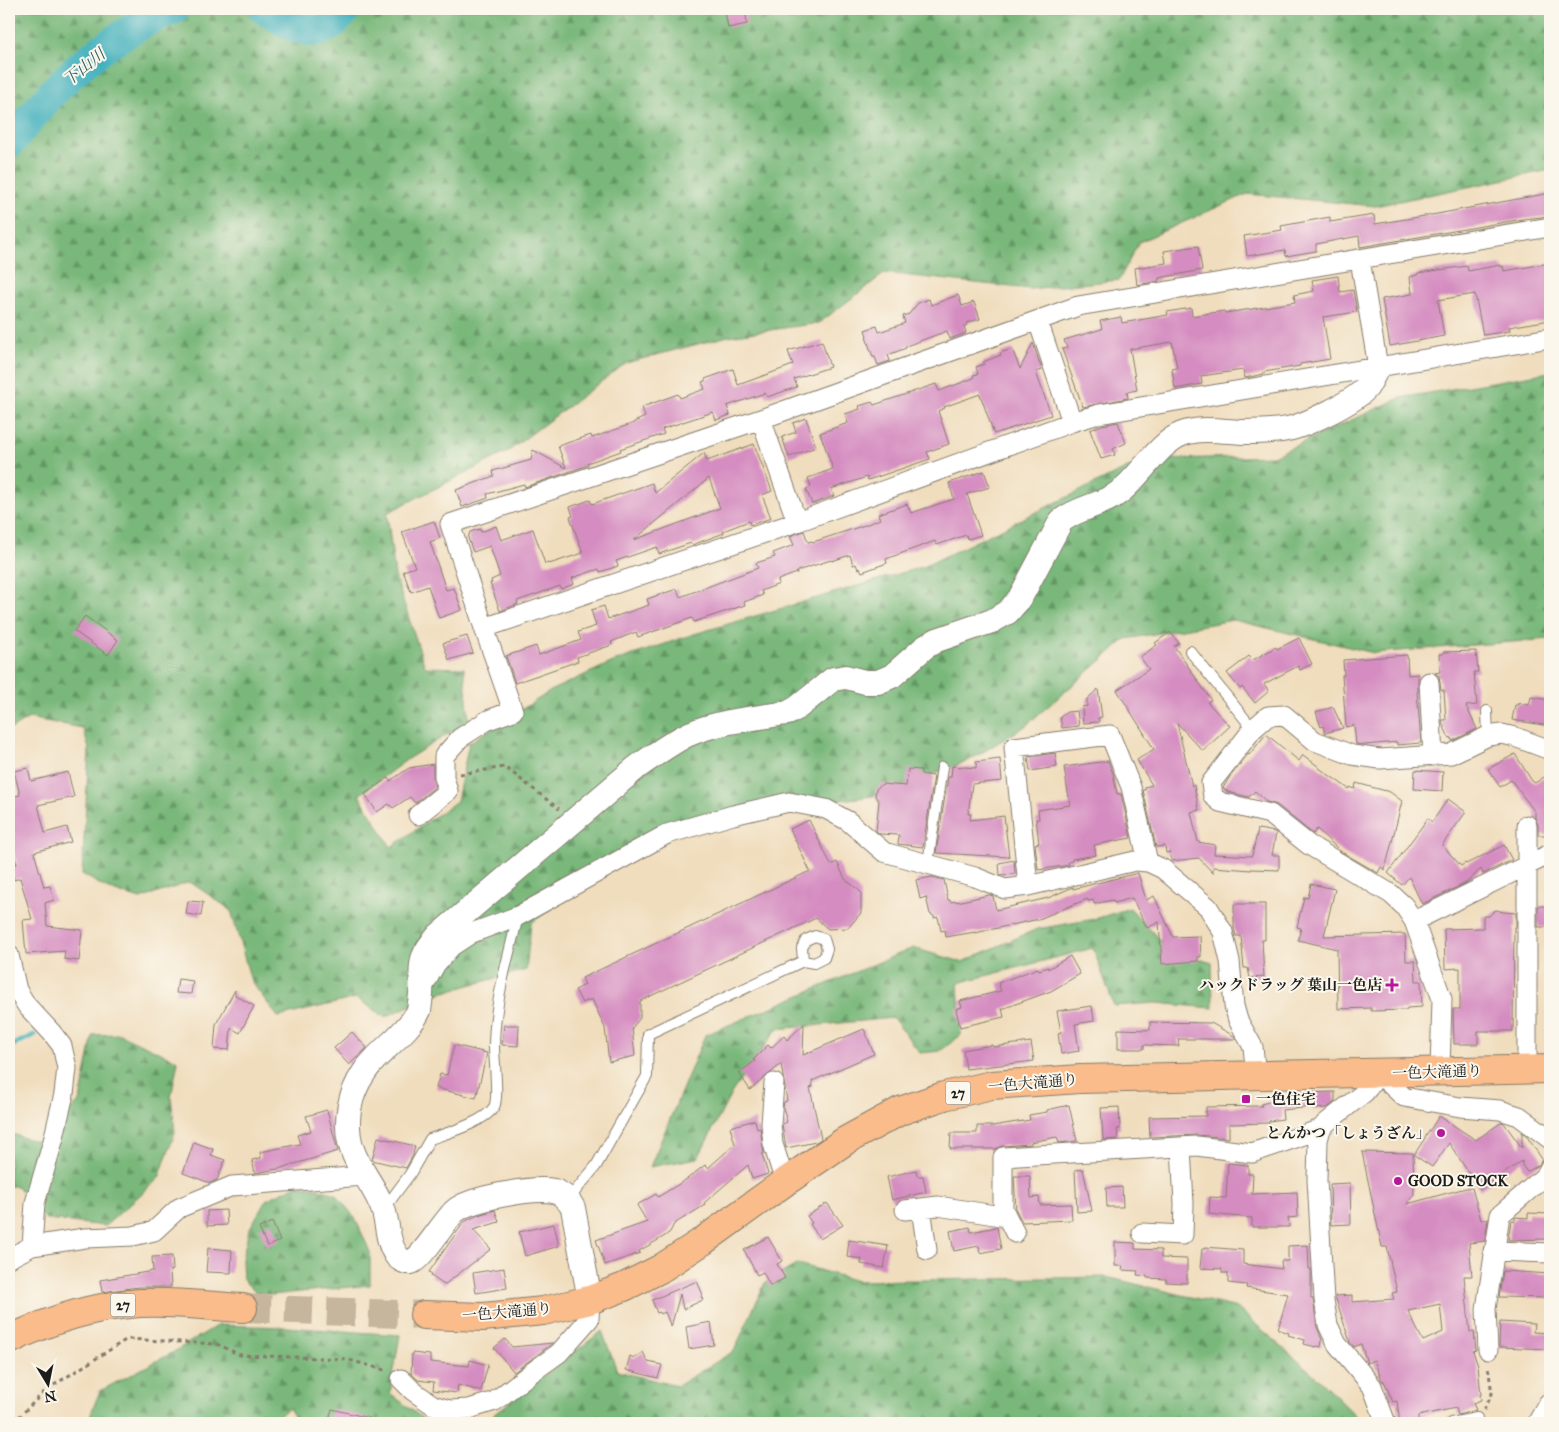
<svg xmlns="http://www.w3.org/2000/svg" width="1559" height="1432" viewBox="0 0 1559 1432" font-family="'IM FELL Great Primer','Noto Serif JP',serif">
  <defs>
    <pattern id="forest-firs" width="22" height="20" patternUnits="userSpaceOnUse" patternTransform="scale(1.25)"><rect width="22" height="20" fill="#79b87a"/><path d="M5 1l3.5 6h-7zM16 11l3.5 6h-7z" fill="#629563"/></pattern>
  </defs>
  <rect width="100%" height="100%" fill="#fbf7ec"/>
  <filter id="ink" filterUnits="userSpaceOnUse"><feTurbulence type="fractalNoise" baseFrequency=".02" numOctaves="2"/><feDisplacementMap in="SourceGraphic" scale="10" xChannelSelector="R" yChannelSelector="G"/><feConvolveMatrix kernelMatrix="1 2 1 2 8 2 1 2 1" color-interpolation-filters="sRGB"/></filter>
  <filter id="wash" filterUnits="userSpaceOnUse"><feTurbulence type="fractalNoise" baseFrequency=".0096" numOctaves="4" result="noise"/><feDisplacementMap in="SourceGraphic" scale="20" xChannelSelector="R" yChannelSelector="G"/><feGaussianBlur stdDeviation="1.12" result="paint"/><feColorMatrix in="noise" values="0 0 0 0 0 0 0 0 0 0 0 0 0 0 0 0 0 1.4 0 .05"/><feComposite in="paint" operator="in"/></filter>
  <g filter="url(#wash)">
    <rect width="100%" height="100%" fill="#f0ddbd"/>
    <path fill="url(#forest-firs)" stroke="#4a6a4b" d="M9 9H1550V170L1375 206 1247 194 1139 242 1119 280 1030 289 885 273 819 323 728 336 626 363 507 452 387 513 395 576 425 667 464 668 469 721 409 758 359 795 391 847 457 801 469 743 554 689 613 662 691 635 925 566 1144 460 1273 456 1400 398 1550 372V639L1374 653 1233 620 1126 639 1024 727 968 761 873 796 675 820 531 923 526 970 433 995 385 1017 356 998 278 1017 251 981 231 910 190 882 140 899 106 888 82 874 89 749 83 728 29 718 9 730Z
      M1130 908 1169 950 1212 963 1213 1008 1156 1003 1114 1006 1093 948 958 983 961 1035 940 1051 920 1053 893 1018 777 1029 732 1092 698 1158 650 1167 705 1035 913 948 962 962 1037 929 1095 919Z
      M120 1034 178 1061 171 1097 175 1132 159 1178 105 1226 45 1219 17 1186H9V1133L38 1142 80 1101 93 1035Z
      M297 1185 316 1188 336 1194 355 1218 370 1252V1285L271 1295 255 1292 243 1280 242 1259 249 1230 266 1200Z
      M798 1264 857 1281 1106 1277 1237 1308 1320 1380 1363 1423H298L289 1408 268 1423H87L100 1391 172 1353 218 1325 286 1327 400 1335 390 1393 423 1419H488L602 1331 617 1371 677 1386 734 1351 765 1283Z"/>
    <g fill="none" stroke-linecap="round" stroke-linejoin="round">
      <path stroke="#42b1bd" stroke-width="5" d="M9 1047 34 1035"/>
      <path stroke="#42b1bd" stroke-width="31" d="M264 9C296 27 318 48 346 9
        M9 144C27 123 45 99 65 80 94 52 136 23 174 9"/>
    </g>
    <g id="blocks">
      <path fill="#d58dc1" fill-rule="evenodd" d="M740 9H745L747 24 728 28 725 11Z
        M1550 193V216L1523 219 1360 247 1359 236 1316 244V251L1286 256 1285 250 1247 256 1244 236 1282 230 1281 226 1330 217V222L1374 215 1375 224 1437 214Z
        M1198 246 1202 270 1159 278V281L1137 285 1135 268 1166 263 1164 251Z
        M1550 263V320L1509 327 1510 331 1483 335 1475 294 1438 300 1444 336 1390 346 1382 299 1412 294 1410 277 1417 275 1418 273 1467 266 1468 271 1500 265 1501 267 1503 266 1504 271Z
        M1338 276 1340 292 1353 290 1357 312 1323 317 1330 359 1300 364V366L1264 372V374L1245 378 1243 370 1201 376 1202 384 1175 389 1172 369 1177 368 1172 342 1130 349 1137 390 1127 392 1128 398 1083 407 1062 349 1067 348 1064 340 1102 329 1100 321 1121 317 1122 323 1168 315 1167 312 1191 308 1192 316 1224 311 1225 313 1252 309 1295 302 1294 295 1314 291 1312 280Z
        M958 295 962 306 974 302 980 319 966 323 967 325 964 326 966 333 950 339 947 331 906 346V348L888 355 890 361 878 365 875 357H873L866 337 867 336 865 330 877 326 879 332 905 323 903 316 909 314 918 303 929 299 931 305Z
        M822 341 830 367 794 379 797 387 767 397 765 393 727 406 730 415 716 420 713 412 662 429 664 434 620 449 621 451 587 463 588 465 525 487 524 484 487 494 488 498 462 507 456 490 494 476 493 471 531 460 533 450 566 468 558 446 591 435 592 438 634 423V422L645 417 642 407 678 394 680 398 705 389 702 382 705 381V379L733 369 738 385 793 365 788 351Z
        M1033 343 1042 370 1036 372 1051 415 994 434 980 394 944 407 945 408 938 411 949 444 927 452 930 459 868 480 867 477 831 489 834 496 812 504 806 489 811 487 808 478 833 469 820 433 848 423 845 414 860 409 859 406 872 402 874 405 936 384 939 391 974 378 973 375 978 374 976 367 984 364 983 362 1001 355 1000 353 1012 349 1020 369Z
        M806 418 816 447 789 457 782 437 796 432 793 423Z
        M1118 422 1126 443 1113 449 1115 455 1101 459 1090 430 1102 425Z
        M754 444 772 491 762 495 771 518 750 525 749 521 723 531 724 533 692 545 691 543 659 554 657 547 616 561 618 566 600 572 599 569 572 578 574 584 561 589 560 586 517 601 518 604 500 611 490 583H492L491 580 500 576 490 546 473 552 468 538 470 532 480 529 481 532 496 526 501 540 533 529 545 564 548 563 549 564 583 553 570 517 573 516 570 507 590 500 592 504 652 483 655 493 704 453 707 461ZM709 478 720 508 634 540Z
        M984 471 990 487 967 494 981 535 968 539 966 535 937 545 935 541 886 559 887 563 862 572 860 568 858 569 856 564 853 565 850 555 832 561 831 560 797 571V573L778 580 779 584 761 591 763 595 744 602 745 605 694 622 692 618 638 637 636 632 611 642 612 645 577 657 578 661 515 683 506 656 536 646 539 655 581 640 578 632 596 626 591 610 604 606 608 619 649 605 647 599 677 589 680 597 758 568 756 563 775 557 773 553 794 545 790 536 804 531 808 542 812 541 813 542 865 525 880 519 878 514 907 504 911 513 954 499 949 483Z
        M434 521 440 538 430 542 446 590 454 588 462 610 439 618 428 586 411 592 403 571 415 567 402 532Z
        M85 616 118 640 108 655 74 631Z
        M1170 632 1179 643 1174 646 1211 700 1207 702 1230 726 1203 751 1177 723 1192 786 1194 785 1199 810 1191 812 1198 842 1215 845 1214 854 1252 856 1258 829 1275 832 1276 833 1272 855H1279V870L1251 869V870L1213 867V873L1199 858 1172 861 1170 852 1166 853 1165 846 1156 847 1143 790 1146 789 1145 787 1152 785 1137 760 1154 749 1117 690 1149 669 1140 657 1157 645 1155 643Z
        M467 636 473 653 449 660 443 643Z
        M1299 638 1312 664 1300 670 1298 666 1264 684 1269 691 1255 703 1242 687 1240 689 1227 673 1249 656 1253 660 1276 647 1277 649Z
        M1476 651 1478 672H1474L1477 705 1466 706 1477 729 1452 741 1451 737 1449 738 1443 725 1442 720H1446L1444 690H1441L1439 676 1435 673 1440 672 1439 654H1443V652Z
        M1407 655 1408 675 1418 674V692H1417L1421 743 1397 745V742L1365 745 1356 744 1354 725 1346 727 1342 675H1344L1343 660Z
        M1098 689 1102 717 1098 718 1099 722 1083 723 1082 707 1087 706V699Z
        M1531 697 1550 700V726L1512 720 1515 705H1518V703L1529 705Z
        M1333 707 1343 728 1325 733 1323 726 1321 727 1316 712Z
        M1077 711 1079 726 1062 728 1060 717 1067 712Z
        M1266 734 1299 761 1303 755 1319 767V768L1349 789 1350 787 1355 789 1356 783 1390 792 1402 801 1385 870 1381 867 1378 873 1340 851 1317 829 1313 834 1277 805 1267 802 1255 791 1249 797 1228 792 1223 788 1229 778 1248 754 1249 755Z
        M1055 753 1057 767 1030 771 1028 757Z
        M1515 754 1532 781 1535 783 1550 773V835H1538V825L1535 818V812L1511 780 1500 787 1488 769Z
        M1000 759 1002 781 972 784 968 814H971L970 820 1004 816 1009 857 936 853 948 777H951L952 766 976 768V762Z
        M1108 761 1113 773 1117 794H1121L1131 838 1094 845 1096 855 1072 859V861L1068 862 1069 865 1038 870 1035 844 1039 843 1036 819H1039L1038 810 1070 805 1064 767Z
        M433 764V777L435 787 415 803 410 797 393 808 389 804 377 812 365 794 388 778 390 781 409 768Z
        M28 768 31 781 68 772 74 797 38 805 45 833 67 827 71 842 34 852 44 887 50 886 54 900 45 903 47 926 82 930 79 961 64 959 65 951 26 954 23 920 32 919 20 878 14 880 10 865 17 864 9 836V797L20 795 14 771Z
        M908 769 921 770V774L934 776 923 847 898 844 899 835 880 834 876 831 879 801 875 796 876 789 882 784 906 786Z
        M1415 770 1443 772 1442 791 1414 789Z
        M1448 799 1466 812 1442 845 1461 866 1465 863 1466 864 1504 845 1512 860 1483 874 1481 869 1466 883 1422 904 1409 877 1402 885 1388 873 1428 818 1432 822Z
        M809 820 831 865 837 862 845 879 861 892V913L848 928 828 929 816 918 640 1001V1018L632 1028 635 1056 609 1062 605 1028 592 999 582 1003 575 990 585 985 582 978 810 871 790 829Z
        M1014 860 1015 874 1000 875 999 863Z
        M1138 873 1146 900 1154 896 1173 937 1200 936 1201 957H1198V961L1162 964 1159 922 1147 928 1132 898 1114 903 1113 900 1094 904 1093 900 1088 901 1087 899 1039 919 975 933V932L946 937 945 930 941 931 938 917 934 918V916L930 914 926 897 920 899 916 880 932 877 944 880 948 900H950V902L957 901V902L989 895 993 896 996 910 1048 898 1073 887V889Z
        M1311 884 1335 889 1324 936 1405 934 1406 961H1415L1416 981H1421L1422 1007 1407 1008 1406 1010 1371 1011V1008L1338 1009 1337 949 1298 940 1301 928 1297 927 1304 897 1308 898Z
        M188 901 203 902 201 916 186 914Z
        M1234 904H1265V940H1262L1264 977 1250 978 1248 968H1244L1241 936H1236L1234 929Z
        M1538 906H1550V927H1538Z
        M1497 910 1503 912 1516 913V927H1514L1513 1031H1478V1044H1454L1453 1009H1460V968L1445 969 1444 929 1483 928V916H1489L1494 911Z
        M1070 956 1080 974 1051 991 1002 1009 1004 1017 960 1027 956 1009 962 1007 960 1001 1001 991 998 983 1038 968 1039 970 1048 967V969Z
        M178 979 193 981 191 994 176 993Z
        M235 990V995L254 1006 240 1033 231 1028 229 1050 214 1049 216 1024Z
        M1092 1006 1094 1021 1075 1024 1079 1051 1061 1054 1058 1033 1061 1032 1057 1011Z
        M1150 1022 1211 1023 1234 1036 1236 1039H1178L1179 1046 1144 1045V1049H1118V1029L1150 1030Z
        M804 1024 803 1055 864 1029 874 1054 812 1081 813 1087 810 1088 821 1139 816 1142 786 1148 782 1124 787 1122 783 1108 784 1102 787 1101 781 1064 750 1090 739 1073 755 1061 753 1060 768 1045 771 1048 784 1036 787 1040Z
        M504 1025H519L518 1046 502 1045Z
        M352 1032 367 1048 349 1065 334 1048Z
        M1031 1042 1034 1061 966 1069 963 1050 992 1045 993 1047Z
        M454 1045 487 1053 476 1098 436 1088 440 1074 447 1075Z
        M1335 1092V1102L1327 1108 1312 1109V1107L1282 1110 1283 1119 1269 1121V1123L1229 1124V1138L1197 1135 1150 1137 1149 1117 1206 1116V1107L1262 1106 1261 1104 1302 1093Z
        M1069 1105 1077 1141 1059 1143 1057 1137 1031 1142V1144L1002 1146 995 1149H950L951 1133H977V1126H992L1030 1120 1029 1115 1047 1112V1110Z
        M1119 1107 1120 1129H1117L1118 1139 1103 1140 1101 1108Z
        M327 1110 338 1151 278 1169 255 1173 252 1160 261 1158 260 1152 300 1144 297 1135 311 1131 306 1116Z
        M1439 1116 1476 1140 1502 1122 1504 1123 1522 1148V1132L1526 1135 1542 1159 1539 1165 1527 1172 1522 1165V1161L1480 1190 1449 1143 1432 1167 1414 1155Z
        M755 1120 757 1129 760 1128 764 1153 762 1154 768 1174 752 1179 748 1165 704 1203 705 1205 674 1224 670 1232 665 1236 639 1251 640 1253 605 1265 596 1240 647 1222 637 1205 656 1194 658 1197 687 1179 705 1165 708 1168 735 1144 730 1127Z
        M378 1137 415 1146 413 1155 406 1168 372 1160Z
        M194 1142 213 1149 211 1155 225 1160 217 1180 210 1183 183 1173Z
        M1362 1152 1413 1153 1414 1194 1407 1204 1466 1188H1472L1481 1220 1488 1219 1485 1241 1469 1243 1472 1276H1464L1470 1332H1474L1476 1350 1473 1351 1478 1366 1481 1395H1480L1481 1400 1473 1403 1476 1410 1458 1415 1456 1408 1418 1416V1421L1400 1423 1397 1401 1393 1402 1384 1381H1382L1374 1360 1367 1363 1361 1344 1354 1347 1350 1342 1335 1296 1352 1295V1302L1394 1299 1392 1293 1397 1292 1387 1247H1382ZM1440 1304 1443 1332 1423 1341 1408 1311Z
        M1228 1163 1248 1165V1174H1253L1252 1194 1297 1192 1298 1217 1288 1218 1289 1227H1252V1218L1209 1214 1210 1197 1226 1198Z
        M1083 1169 1092 1211 1077 1212 1075 1170Z
        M916 1170 917 1176H923L926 1192 892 1200 887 1177Z
        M1014 1176H1030L1031 1198 1039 1197 1040 1205 1071 1204 1072 1220 1022 1222 1016 1210Z
        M1350 1183 1351 1224 1331 1225 1330 1184Z
        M1122 1187 1123 1207H1107L1106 1188Z
        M827 1203 843 1225 820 1239 810 1224 812 1223 807 1216Z
        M226 1210 227 1225 207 1226V1211Z
        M495 1210 499 1222 473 1230 491 1249 444 1285 431 1276 432 1274 429 1272 464 1222 478 1215Z
        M1528 1213 1550 1214V1239L1508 1240 1511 1221 1515 1220V1217L1528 1218Z
        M272 1222 280 1241 267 1246 259 1228Z
        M554 1224 559 1246 525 1256 519 1232Z
        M970 1227 971 1232 997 1227 1001 1249 980 1253 979 1246 954 1251 950 1231Z
        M768 1237 782 1261 777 1264 785 1278 770 1286 763 1272 757 1275 744 1250Z
        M849 1240 888 1246 884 1268 861 1264 862 1259 847 1257Z
        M1115 1242 1135 1243V1249L1161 1250V1258L1187 1259V1283L1166 1282V1279L1147 1278V1276L1137 1275 1138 1271 1122 1270 1123 1266H1115Z
        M1308 1245 1309 1269H1311V1298H1313L1317 1327 1322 1340 1321 1347 1317 1346 1316 1347 1304 1344 1305 1340 1288 1335 1289 1333 1278 1329 1288 1294 1246 1288 1247 1285 1228 1283V1273H1222V1269L1200 1268 1202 1249H1205V1247L1243 1250V1264L1282 1269 1281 1261H1288V1246Z
        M208 1248 232 1250 231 1273 206 1272Z
        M172 1256 173 1270H170L171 1287H139L102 1292 100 1280 153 1271 152 1257Z
        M504 1268 507 1288 476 1293 473 1273Z
        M1503 1271 1550 1274V1298L1499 1297Z
        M697 1281 703 1295 701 1296 703 1300 683 1309 680 1294 671 1327 665 1312 661 1314 660 1312 657 1313 652 1300Z
        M711 1322 714 1345 689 1349 686 1327Z
        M1500 1322 1534 1324 1533 1332 1550 1333V1349L1499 1347Z
        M505 1339 512 1347 553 1343 514 1372 494 1348Z
        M643 1352 648 1362 662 1365 658 1378 626 1370 630 1356 634 1358Z
        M412 1353 430 1355V1362L469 1366 470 1360 488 1365 481 1391 458 1385 457 1393 433 1390 434 1382 418 1380 411 1373Z
        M332 1409 369 1418V1423H328Z"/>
    </g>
  </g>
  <g filter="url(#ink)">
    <use href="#blocks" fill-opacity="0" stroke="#867c6c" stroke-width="1"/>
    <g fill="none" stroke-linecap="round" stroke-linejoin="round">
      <path stroke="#c6b69d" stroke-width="28" stroke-dasharray="28 14" stroke-linecap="butt" d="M243 1308 424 1315"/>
      <defs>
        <path id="service" d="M1190 651 1253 729
          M1487 711 1488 736
          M928 863 942 767
          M568 1200 596 1166 647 1076 648 1034 803 961 814 963 824 958 827 949 824 939 815 936 806 940 802 948 803 961
          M384 1209 410 1174 430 1139C447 1133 485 1122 494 1107 499 1099 494 1059 494 1047 494 1003 508 959 518 916
          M1451 1423 1477 1418"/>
        <path id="minor" d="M1550 227 1078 306 761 419 450 524 484 628 797 522 1072 422 1099 414 1550 338
          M1360 260 1378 367
          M1038 321 1072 422
          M761 419 797 522
          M1429 682 1433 756
          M418 815 448 791 444 777V756L460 738 488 720 513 711 484 628
          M1028 886 1014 747 1110 735 1131 787 1148 862
          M1414 921 1550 854
          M9 955 17 990 27 1006 52 1033 62 1046 67 1068 64 1094 53 1141 35 1203 32 1246
          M421 991 436 964 452 946 472 933 518 916 667 834 733 815 789 802 826 809 848 821 884 852 975 877 1005 889 1028 886 1135 861 1148 862 1163 869 1208 907 1223 932 1230 961 1234 1006 1238 1020 1253 1047 1256 1076
          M1527 1069V825
          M1440 1071 1442 999 1414 921 1404 906 1391 894 1309 845 1270 814 1220 802 1213 796 1211 783 1253 729 1268 716 1284 715 1315 741 1352 755 1380 759 1451 754 1488 736 1502 734 1515 737 1550 750
          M774 1083 771 1124 773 1144 785 1182
          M921 1208 927 1250
          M905 1210 938 1206 1007 1217
          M1015 1233 1003 1209V1157L1197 1146 1252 1153 1321 1129
          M1142 1233 1183 1235 1184 1204 1181 1147
          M1493 1251 1550 1253
          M9 1258 32 1246 85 1238 133 1236 154 1231 179 1208 232 1186 364 1176
          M1488 1350 1486 1309 1500 1215 1545 1176 1550 1167
          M401 1379 413 1391 433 1405 450 1410 469 1409 495 1401 531 1373 559 1353 589 1319 590 1300
          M1386 1423 1372 1386 1337 1344 1328 1325 1324 1300 1317 1180 1318 1140 1321 1129 1325 1124 1365 1092 1379 1074 1404 1097 1460 1107 1500 1110 1519 1116 1550 1139"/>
        <path id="tertiary" d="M590 1300 573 1208C569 1201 562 1193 554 1191 534 1187 470 1198 455 1211 445 1220 420 1261 411 1262 405 1263 397 1258 395 1253 387 1241 388 1223 383 1209 373 1180 349 1162 348 1127 347 1101 358 1076 376 1058 388 1045 412 1027 419 1010 420 1006 420 1000 421 995 423 966 416 960 438 936L636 768C653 756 670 743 689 734 719 721 755 718 788 713L797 708 833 679 846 677 865 682H878L892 676 925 647 937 640 992 621 1008 612 1020 598 1061 521C1080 506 1103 506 1121 491 1140 476 1160 442 1182 434 1199 427 1223 431 1242 432 1257 432 1272 432 1287 429 1305 426 1356 401 1367 387 1371 381 1374 373 1378 367
          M1540 1423 1550 1405"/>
        <path id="primary" d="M424 1315 483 1317 543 1311 590 1300 624 1287 660 1269 703 1241 785 1182 845 1141 900 1111 944 1096 992 1085 1080 1079 1550 1069
          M9 1340C49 1320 95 1306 140 1303 174 1301 209 1306 243 1308"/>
      </defs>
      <use href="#service" stroke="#867c6c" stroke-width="12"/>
      <use href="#minor" stroke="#867c6c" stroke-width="21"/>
      <use href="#tertiary" stroke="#867c6c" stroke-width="26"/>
      <use href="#primary" stroke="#867c6c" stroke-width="30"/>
      <path stroke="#867c6c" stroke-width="3" stroke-dasharray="4 4" stroke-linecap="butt" d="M460 774 505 767 559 809
        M1484 1410 1492 1394 1488 1366
        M13 1423 46 1390 127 1339 217 1344 240 1355 346 1359 388 1371"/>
      <use href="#service" stroke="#fff" stroke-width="10"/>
      <use href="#minor" stroke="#fff" stroke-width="19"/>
      <use href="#tertiary" stroke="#fff" stroke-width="24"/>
      <use href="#primary" stroke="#f9bc8a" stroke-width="28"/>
    </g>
  </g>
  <g fill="#b5179e" stroke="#fbf7ec" stroke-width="2">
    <path d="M1389.5 977.5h5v5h5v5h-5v5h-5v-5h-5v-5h5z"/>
    <rect x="1241" y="1094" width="10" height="10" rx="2.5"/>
    <circle cx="1441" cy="1133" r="5"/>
    <circle cx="1398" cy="1181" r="5"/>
  </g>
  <g text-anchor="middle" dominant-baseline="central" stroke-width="4" stroke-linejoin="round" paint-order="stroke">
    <g fill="#fbf7ec" stroke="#5f5e5a" stroke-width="1">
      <rect x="945.5" y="1081.5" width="25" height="23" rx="4"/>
      <rect x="110.5" y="1293.5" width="25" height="23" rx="4"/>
    </g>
    <g font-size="14" font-weight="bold" fill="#1c1c1c">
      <text x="958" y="1093">27</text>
      <text x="123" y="1305">27</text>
    </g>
    <g font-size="15" font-weight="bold" fill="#1c1c1c" stroke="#fbf7ec" text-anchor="end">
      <text x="1382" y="985">ハックドラッグ 葉山一色店</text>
      <text x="1256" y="1099" text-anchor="start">一色住宅</text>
      <text x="1431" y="1133">とんかつ「しょうざん」</text>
      <text x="1408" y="1181" text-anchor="start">GOOD STOCK</text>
    </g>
    <g font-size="15" fill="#1c1c1c" stroke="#fbf7ec">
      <text transform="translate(1437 1072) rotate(-2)">一色大滝通り</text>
      <text transform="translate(1033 1083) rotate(-5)">一色大滝通り</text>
      <text transform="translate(507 1312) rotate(-5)">一色大滝通り</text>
    </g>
    <g font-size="16" font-style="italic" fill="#2d5f64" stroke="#fbf7ec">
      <text transform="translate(84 67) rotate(-39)">下山川</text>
    </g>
  </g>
  <rect width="1559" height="1432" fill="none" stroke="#fbf7ec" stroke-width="30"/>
  <g transform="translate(48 1384) rotate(170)" stroke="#fbf7ec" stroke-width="4" paint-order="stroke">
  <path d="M0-4L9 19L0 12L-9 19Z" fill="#1c1c1c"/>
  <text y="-8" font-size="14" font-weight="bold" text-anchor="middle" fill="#1c1c1c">N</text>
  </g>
</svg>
